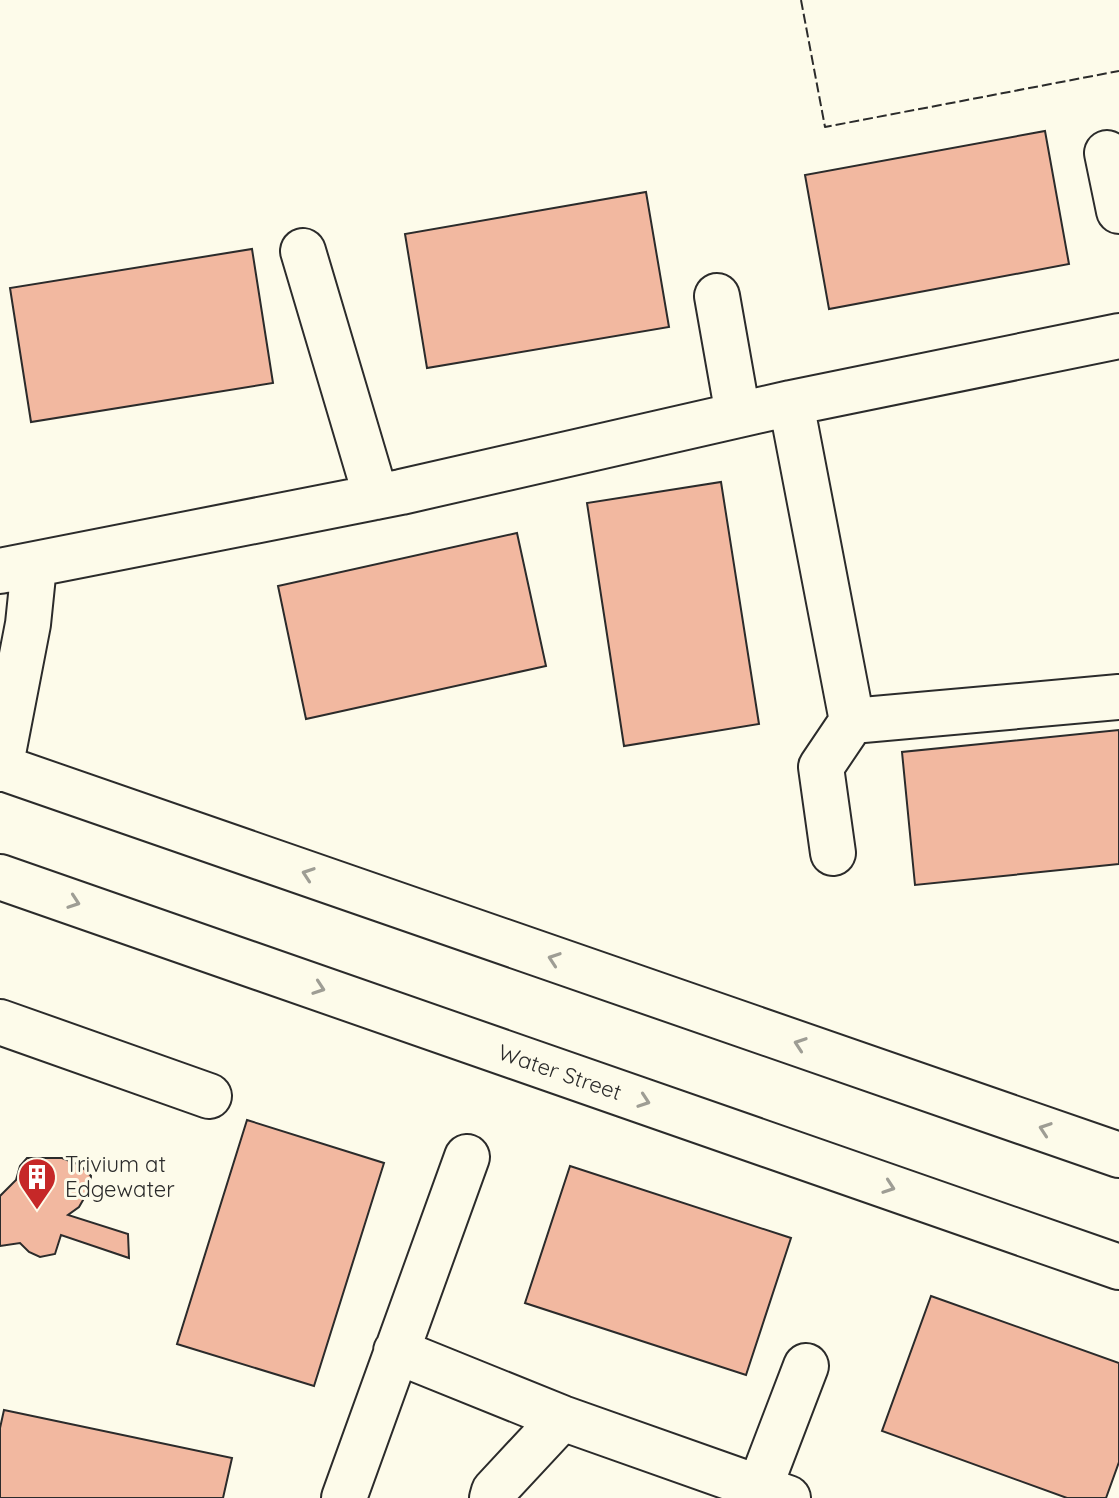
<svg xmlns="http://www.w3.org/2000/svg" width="1119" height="1498" viewBox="0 0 1119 1498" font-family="Quicksand,sans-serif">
  <rect width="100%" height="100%" fill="#fdfbea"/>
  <path fill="#f2b8a0" stroke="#2b2b2b" stroke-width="2" d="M1045 131 1069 264 829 309 805 175Z
    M646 192 669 327 427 368 405 234Z
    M252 249 273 383 31 422 10 288Z
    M721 482 759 724 624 746 587 503Z
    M517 533 546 666 306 719 278 586Z
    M1119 730V864L915 885 902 752Z
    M247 1120 384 1163 314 1386 177 1344Z
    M27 1158H62L80 1165 91 1176 90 1188 79 1207 68 1215 128 1234 129 1258 61 1235 55 1254 40 1257 29 1252 20 1243 0 1246V1196L16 1180 20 1166Z
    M570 1166 791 1238 746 1375 525 1303Z
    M931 1296 1119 1363V1462L1106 1498H1067L882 1431Z
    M4 1410 232 1458 223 1498H0V1428Z"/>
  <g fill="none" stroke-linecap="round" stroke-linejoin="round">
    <defs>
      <path id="minor" d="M1107 153 1119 211
        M303 251 376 497
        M717 296 738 415
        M791 403 852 721 821 767 833 853
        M0 571 401 492 791 403 1119 336
        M852 721 1119 697
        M0 767 1119 1155
        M0 769 28 624 34 566
        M0 877 1119 1267
        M0 1022 209 1096
        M396 1351 562 1418 788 1498
        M759 1489 806 1366
        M344 1498 467 1157
        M492 1498 494 1491 562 1418"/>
    </defs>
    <use href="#minor" stroke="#2b2b2b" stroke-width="48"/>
    <use href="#minor" stroke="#fdfbea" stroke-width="44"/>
    <path stroke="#2b2b2b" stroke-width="2" stroke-dasharray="10 4" stroke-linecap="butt" d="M801 0 825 127 1119 71"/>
  </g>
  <defs><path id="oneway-chevron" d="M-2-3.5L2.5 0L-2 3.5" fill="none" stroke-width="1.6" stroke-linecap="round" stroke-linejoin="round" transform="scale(2)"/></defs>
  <g stroke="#9e9d94">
    <use href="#oneway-chevron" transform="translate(308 874) rotate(-161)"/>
    <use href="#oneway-chevron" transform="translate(74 902) rotate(19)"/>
    <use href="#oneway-chevron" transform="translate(554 959) rotate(-161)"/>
    <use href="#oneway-chevron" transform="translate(319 988) rotate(19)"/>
    <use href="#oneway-chevron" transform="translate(800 1044) rotate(-161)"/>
    <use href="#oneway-chevron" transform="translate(644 1101) rotate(19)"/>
    <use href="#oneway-chevron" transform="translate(1045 1129) rotate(-161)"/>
    <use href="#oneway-chevron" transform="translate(889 1187) rotate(19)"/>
  </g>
  <defs>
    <symbol id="building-pin" viewBox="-11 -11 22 30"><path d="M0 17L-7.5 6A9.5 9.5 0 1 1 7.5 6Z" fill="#c62828" stroke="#fdfbea"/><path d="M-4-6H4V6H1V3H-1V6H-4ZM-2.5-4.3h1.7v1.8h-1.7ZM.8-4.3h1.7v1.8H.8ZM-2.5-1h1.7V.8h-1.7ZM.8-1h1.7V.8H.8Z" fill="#fff"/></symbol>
  </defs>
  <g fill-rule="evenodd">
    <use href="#building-pin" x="15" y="1155" width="44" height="60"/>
  </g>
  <g text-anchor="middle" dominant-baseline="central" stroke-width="6" stroke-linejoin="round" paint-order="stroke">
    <g font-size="22" fill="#2b2b2b" stroke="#fdfbea">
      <text transform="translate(560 1072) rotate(19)">Water Street</text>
    </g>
    <g font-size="22" fill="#2b2b2b" stroke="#fdfbea" text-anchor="start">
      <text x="65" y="1164">Trivium at<tspan x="65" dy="25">Edgewater</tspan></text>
    </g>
  </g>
</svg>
